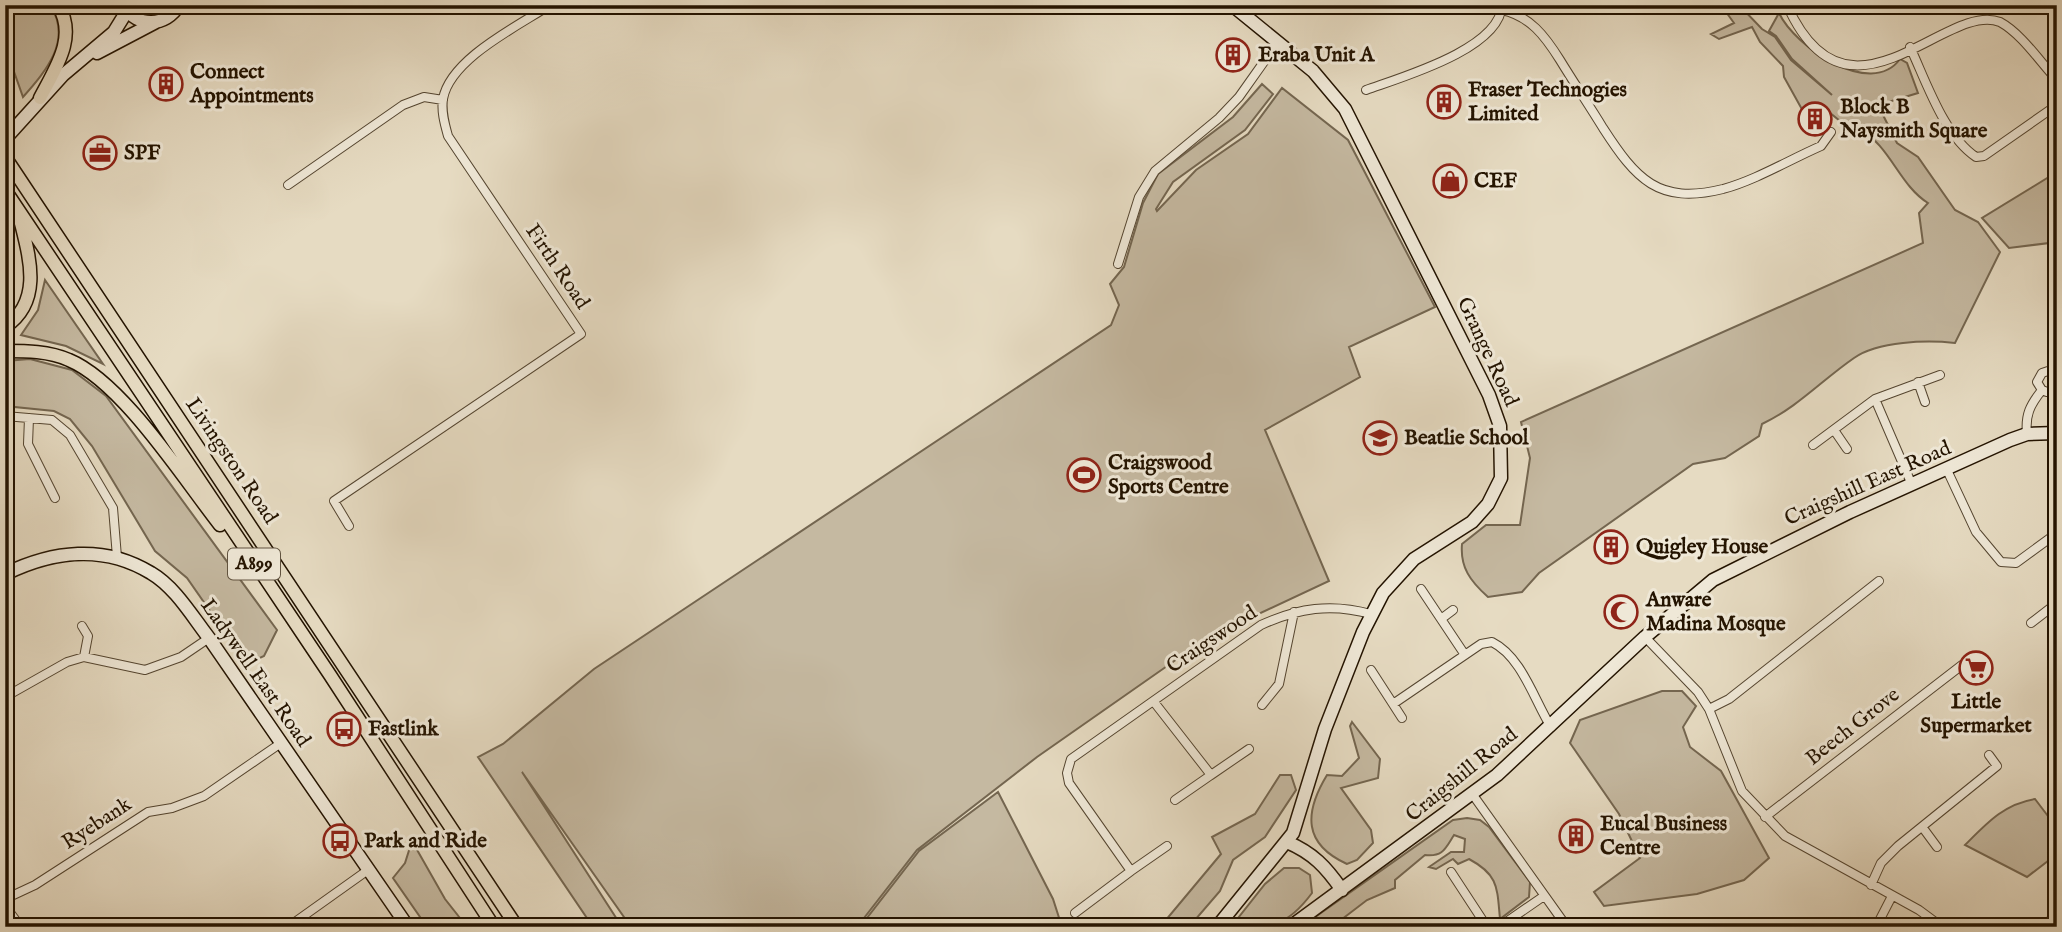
<svg xmlns="http://www.w3.org/2000/svg" width="2062" height="932" viewBox="0 0 2062 932" font-family="'IM FELL English',serif">
  <rect width="100%" height="100%" fill="#e6dbc2"/>
  <filter id="stains"><feTurbulence type="fractalNoise" baseFrequency=".00286" numOctaves="4"/><feColorMatrix values="0 0 0 0 .2 0 0 0 0 .09 0 0 0 0 .02 0 0 0 .5 -.17"/></filter>
  <radialGradient id="worn" r=".72"><stop offset=".6" stop-color="#630" stop-opacity="0"/><stop offset="1" stop-color="#630" stop-opacity=".3"/></radialGradient>
  <path fill="#c5b9a1" stroke="#746650" stroke-width="2" d="M5 5H50C73 40 46 71 23 97L13 69 5 68Z
    M1721 5H1739L1762 29 1775 37 1791 60 1832 95 1792 59 1776 36 1769 31 1779 13C1795 47 1871 99 1900 59L1907 63 1918 93 1878 105 1897 143 1918 157 1955 210 1978 222 2000 252 1955 343C1927 340 1878 341 1854 358 1822 380 1798 407 1762 424L1759 436 1725 458 1693 464 1539 573 1522 592 1488 597C1470 581 1460 567 1462 544L1486 525H1520L1530 458 1521 422 1923 243 1919 213 1928 203C1899 185 1890 145 1859 129L1855 133 1830 113 1809 122 1784 77 1783 66 1760 42 1752 27 1719 39 1711 34 1734 23Z
    M1262 84 1273 94 1245 130 1173 182 1156 209 1157 211 1196 170 1248 134 1282 88 1348 140 1435 307 1349 347 1360 377 1265 430 1329 581 1235 625 1234 620 1230 622 1037 757 917 850 857 927H631L522 772 622 927H593L478 757 503 744 594 669 1111 325 1119 305 1110 284 1124 267 1143 203 1158 174 1233 117Z
    M2057 172V242L2009 248 1982 218Z
    M45 280 103 364 66 346 21 335 38 310Z
    M30 359 72 370 106 396 277 630 264 656 247 664 187 578 155 551 92 446 70 419 54 411 5 406V361Z
    M1662 691H1682L1696 706 1683 727 1690 747 1721 771 1769 858 1744 880 1697 894 1604 906 1594 892 1640 858 1619 814 1570 743 1580 720Z
    M1352 722 1380 759 1378 778 1341 788 1371 830 1373 843 1357 860 1347 864C1303 844 1304 813 1327 775L1342 776 1359 758 1350 726Z
    M1280 775H1291L1296 790 1265 837 1233 860 1220 891 1189 927H1160L1221 854 1212 837 1255 814Z
    M998 792 1053 899 1062 927H860L919 851Z
    M2035 799 2057 828V854L2027 877 1965 845C1987 823 2004 804 2035 799Z
    M1467 818 1480 820 1489 827 1530 882 1529 897 1500 919C1497 888 1499 875 1469 859L1458 864 1453 859 1436 869 1429 867 1451 852H1464L1465 839 1454 835C1445 849 1443 857 1425 855L1395 880V888L1367 900 1333 926 1301 927 1453 820Z
    M412 841 445 899 467 927H427L393 878 405 863Z
    M1284 868H1299L1310 875 1312 893C1286 928 1271 927 1231 927L1265 884Z"/>
  <g fill="none" stroke-linecap="round" stroke-linejoin="round">
    <defs>
      <path id="street" d="M1787 5C1848 142 1946 0 2000 22 2022 34 2040 62 2057 80
        M1502 10C1530 16 1545 36 1560 60 1574 83 1589 105 1603 128 1636 179 1658 205 1723 189 1756 180 1789 160 1821 146L1831 132
        M1910 47C1926 81 1944 136 1976 157L1984 156 2057 105
        M1366 90C1402 77 1500 49 1502 5
        M288 185 403 105 424 97 443 100
        M1118 264 1139 197 1155 171 1219 118 1239 97 1278 42
        M2057 377 2048 371 2042 373 2037 382 2042 390 2047 392 2057 387
        M1918 382 1925 402
        M1875 399 1912 485
        M5 416 52 420 70 435 113 508 117 557
        M29 418 28 444 55 498
        M1834 430 1847 449
        M2027 434C2025 415 2030 405 2042 390
        M1813 445 1875 399 1940 375
        M1947 470 1976 532 2001 562 2016 563 2057 533
        M349 526 334 501 581 334 448 136C445 125 441 112 443 99 450 59 518 26 550 5
        M1421 589 1465 655
        M1441 619 1453 610
        M2031 623 2057 603
        M82 626 88 636 84 657
        M1645 637 1698 692 1709 709 1742 791 1785 836 1919 910 1942 927
        M1371 670 1393 704 1481 644 1492 642C1522 657 1534 700 1551 727
        M5 697 67 662 84 657 145 670 181 657 209 638
        M1154 702 1211 775 1175 800
        M1393 704 1402 718
        M1262 705 1279 684 1294 612
        M1709 709 1729 699 1879 581
        M1211 775 1249 749
        M1473 795 1567 927
        M1765 817 1962 665
        M1923 828 1937 847
        M1131 871 1167 846
        M1451 872 1487 927
        M1871 885 1881 863 1898 846 1997 766 1989 755
        M5 899 35 885 148 812 172 808 204 796 281 743
        M5 906 17 922
        M1075 913 1131 871 1069 783 1067 773 1071 759 1261 625C1298 608 1331 603 1371 614
        M288 927 368 870
        M1499 927 1544 896
        M1876 927 1892 896
        M2042 927 2057 915"/>
      <path id="secondary" d="M124 6C137 28 166 27 179 5
        M97 53 156 22
        M5 139 63 75 114 32 127 11
        M5 574C52 551 104 544 151 573 175 587 192 616 209 638L408 927
        M1287 842C1313 853 1326 867 1342 890
        M1217 927 1293 833 1325 729 1363 632 1383 593 1414 559 1472 522 1488 504 1501 478 1500 426 1489 395 1345 109 1313 71 1232 5
        M1290 927 1497 775 1645 637 1713 580 1850 512 2010 440 2027 434 2057 433"/>
      <path id="primary" d="M40 98C55 69 78 37 58 5
        M5 157 517 927
        M5 190 330 675 494 927
        M5 327C45 300 28 253 19 215
        M5 351C26 351 49 351 69 360 122 382 183 478 220 525"/>
    </defs>
    <use href="#street" stroke="#544530" stroke-width="10"/>
    <use href="#secondary" stroke="#231300" stroke-width="15"/>
    <use href="#primary" stroke="#231300" stroke-width="15"/>
    <use href="#street" stroke="#efe8d7" stroke-width="8"/>
    <use href="#secondary" stroke="#efe8d7" stroke-width="12"/>
    <use href="#primary" stroke="#e6dbc2" stroke-width="12"/>
  </g>
  <defs>
    <symbol id="building-ring" viewBox="-11 -11 22 22"><circle r="9.5" fill="#efe8d7" stroke="#8f2418" stroke-width="1.5"/><path d="M-4-6H4V6H1V3H-1V6H-4ZM-2.5-4.3h1.7v1.8h-1.7ZM.8-4.3h1.7v1.8H.8ZM-2.5-1h1.7V.8h-1.7ZM.8-1h1.7V.8H.8Z" fill="#8f2418"/></symbol>
    <symbol id="office-ring" viewBox="-11 -11 22 22"><circle r="9.5" fill="#efe8d7" stroke="#8f2418" stroke-width="1.5"/><path d="M-6-3h4V-5.5h4V-3h4V5H-6ZM-1-4.5V-3h2v-1.5ZM-6 0V1H6V0Z" fill="#8f2418"/></symbol>
    <symbol id="shop-ring" viewBox="-11 -11 22 22"><circle r="9.5" fill="#efe8d7" stroke="#8f2418" stroke-width="1.5"/><path d="M-5-2.5h2.3a2.7 3.5 0 0 1 5.4 0H5L5.5 6h-11ZM-1.5-2.5h3a1.5 2.3 0 0 0-3 0Z" fill="#8f2418"/></symbol>
    <symbol id="school-ring" viewBox="-11 -11 22 22"><circle r="9.5" fill="#efe8d7" stroke="#8f2418" stroke-width="1.5"/><path d="M0-5L7-2L0 1L-7-2ZM-4 1L0 2.5L4 1V4Q0 6-4 4Z" fill="#8f2418"/></symbol>
    <symbol id="stadium-ring" viewBox="-11 -11 22 22"><circle r="9.5" fill="#efe8d7" stroke="#8f2418" stroke-width="1.5"/><path d="M0-5a6.5 5 0 1 0 0 10a6.5 5 0 1 0 0-10ZM-3.5-1.8h7v3.6h-7Z" fill="#8f2418"/></symbol>
    <symbol id="mosque-ring" viewBox="-11 -11 22 22"><circle r="9.5" fill="#efe8d7" stroke="#8f2418" stroke-width="1.5"/><path d="M3.5-4.9A6 6 0 1 0 3.5 4.9A5 5 0 1 1 3.5-4.9Z" fill="#8f2418"/></symbol>
    <symbol id="supermarket-ring" viewBox="-11 -11 22 22"><circle r="9.5" fill="#efe8d7" stroke="#8f2418" stroke-width="1.5"/><path d="M-6-5.5h2.5l.6 2H6L4.5 2H-2.5L-4.4-4H-6ZM-1.5 3.2a1.3 1.3 0 1 0 .1 0ZM3 3.2a1.3 1.3 0 1 0 .1 0Z" fill="#8f2418"/></symbol>
    <symbol id="bus-ring" viewBox="-11 -11 22 22"><circle r="9.5" fill="#efe8d7" stroke="#8f2418" stroke-width="1.5"/><path d="M-5-6H5V4H4V6H2V4H-2V6H-4V4H-5ZM-3.5-4V0h7V-4ZM-3.5 1.2v1.5H-2V1.2ZM2 1.2v1.5H3.5V1.2Z" fill="#8f2418"/></symbol>
  </defs>
  <g fill-rule="evenodd">
    <use href="#building-ring" x="1214" y="36" width="38" height="38"/>
    <use href="#building-ring" x="147" y="65" width="38" height="38"/>
    <use href="#building-ring" x="1425" y="83" width="38" height="38"/>
    <use href="#building-ring" x="1796" y="100" width="38" height="38"/>
    <use href="#office-ring" x="81" y="134" width="38" height="38"/>
    <use href="#shop-ring" x="1431" y="162" width="38" height="38"/>
    <use href="#school-ring" x="1361" y="419" width="38" height="38"/>
    <use href="#stadium-ring" x="1065" y="456" width="38" height="38"/>
    <use href="#building-ring" x="1592" y="528" width="38" height="38"/>
    <use href="#mosque-ring" x="1602" y="593" width="38" height="38"/>
    <use href="#supermarket-ring" x="1957" y="649" width="38" height="38"/>
    <use href="#bus-ring" x="325" y="710" width="38" height="38"/>
    <use href="#building-ring" x="1557" y="817" width="38" height="38"/>
    <use href="#bus-ring" x="321" y="822" width="38" height="38"/>
  </g>
  <g text-anchor="middle" dominant-baseline="central" stroke-width="6" stroke-linejoin="round" paint-order="stroke">
    <rect fill="#efe8d7" stroke="#605340" stroke-width="2" x="228" y="548.5" width="52" height="31" rx="5"/>
    <g font-size="19" font-weight="bold" fill="#231300">
      <text x="254" y="564">A899</text>
    </g>
    <g font-size="21" font-weight="bold" fill="#231300" stroke="#efe8d7" text-anchor="start">
      <text x="1258" y="55">Eraba Unit A</text>
      <text x="190" y="72">Connect<tspan x="190" dy="24">Appointments</tspan></text>
      <text x="1468" y="90">Fraser Technogies<tspan x="1468" dy="24">Limited</tspan></text>
      <text x="1840" y="107">Block B<tspan x="1840" dy="24">Naysmith Square</tspan></text>
      <text x="124" y="153">SPF</text>
      <text x="1474" y="181">CEF</text>
      <text x="1404" y="438">Beatlie School</text>
      <text x="1108" y="463">Craigswood<tspan x="1108" dy="24">Sports Centre</tspan></text>
      <text x="1636" y="547">Quigley House</text>
      <text x="1646" y="600">Anware<tspan x="1646" dy="24">Madina Mosque</tspan></text>
      <text x="1976" y="702" text-anchor="middle">Little<tspan x="1976" dy="24">Supermarket</tspan></text>
      <text x="368" y="729">Fastlink</text>
      <text x="1600" y="824">Eucal Business<tspan x="1600" dy="24">Centre</tspan></text>
      <text x="364" y="841">Park and Ride</text>
    </g>
    <g font-size="21" fill="#231300" stroke="#efe8d7">
      <text transform="translate(557 267) rotate(56)">Firth Road</text>
      <text transform="translate(1487 352) rotate(65)">Grange Road</text>
      <text transform="translate(231 461) rotate(56)">Livingston Road</text>
      <text transform="translate(1868 484) rotate(-24)">Craigshill East Road</text>
      <text transform="translate(1212 640) rotate(-34)">Craigswood</text>
      <text transform="translate(255 673) rotate(55)">Ladywell East Road</text>
      <text transform="translate(1853 727) rotate(-38)">Beech Grove</text>
      <text transform="translate(1462 775) rotate(-39)">Craigshill Road</text>
      <text transform="translate(97 824) rotate(-33)">Ryebank</text>
    </g>
  </g>
  <rect width="2062" height="932" fill="none" stroke="#e6dbc2" stroke-width="28"/>
  <rect x="7" y="7" width="2048" height="918" fill="none" stroke="#231300" stroke-width="3.5"/>
  <rect x="14" y="14" width="2034" height="904" fill="none" stroke="#231300" stroke-width="2"/>
  <rect width="100%" height="100%" filter="url(#stains)"/>
  <rect width="100%" height="100%" fill="url(#worn)"/>
</svg>
